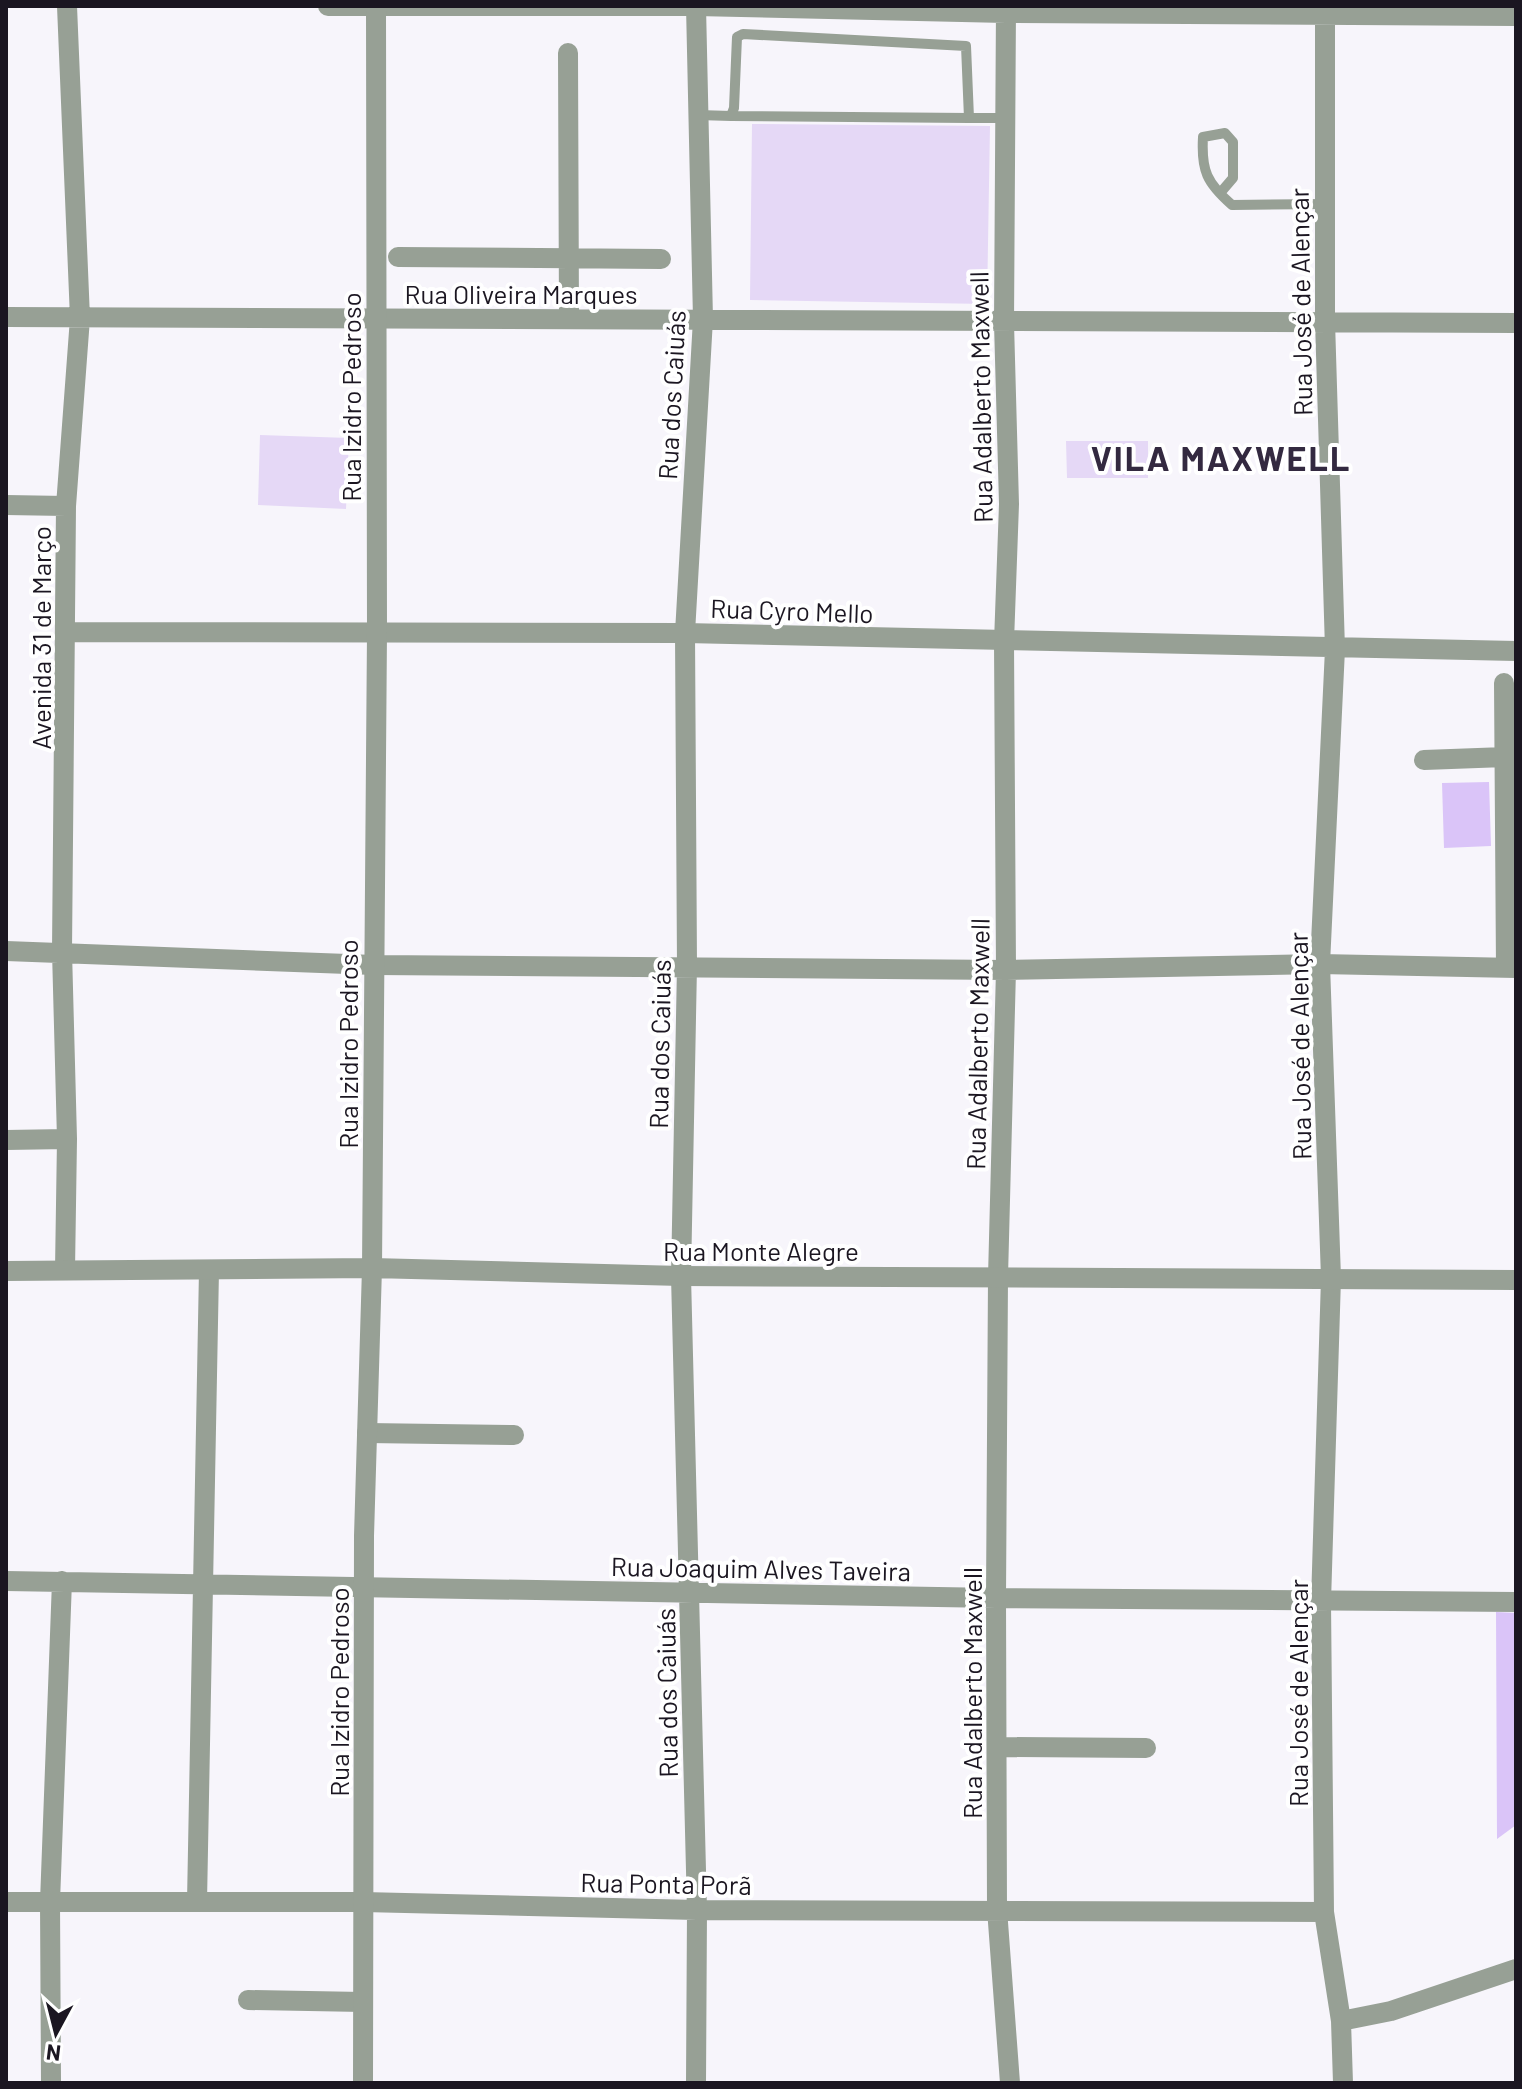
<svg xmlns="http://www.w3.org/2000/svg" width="1522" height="2089" viewBox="0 0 1522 2089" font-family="Barlow,sans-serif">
  <rect width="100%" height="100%" fill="#f7f5fb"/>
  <path fill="#dac4f8" d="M1489 782 1491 846 1444 848 1442 783Z
    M1496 1612 1516 1613V1825L1497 1839Z"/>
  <path fill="#e5d8f6" d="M752 124 990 126 987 304 750 300Z
    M260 435 349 438 346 509 258 505Z
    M1066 441H1148V478H1067Z"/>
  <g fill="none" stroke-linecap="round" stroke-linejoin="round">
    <path stroke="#97a095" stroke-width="10" d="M698 115 731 116 734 108 737 37 743 34 966 46 969 118H1006
      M731 116 969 118
      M1221 192 1233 178V142L1225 133 1203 137C1201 171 1207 183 1232 205L1325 204"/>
    <path stroke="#97a095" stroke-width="20" d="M328 6H696L1006 13 1516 16
      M696 6 703 319 685 633 687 966 681 1276 697 1910 696 2083
      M1006 6 1004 323 1009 504 1004 642 1006 970 998 1277 996 1598 997 1909 1010 2083
      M1325 6V321L1335 649 1320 964 1331 1278 1321 1602 1324 1912 1341 2021 1343 2083
      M568 53 569 319
      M398 257 661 259
      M6 317 1516 323
      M6 505 66 506
      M67 632 685 633 1516 651
      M1504 683 1506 968
      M1424 760 1505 757
      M6 951 374 965 1006 970 1320 964 1516 968
      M6 1140 67 1139
      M65 1270 67 1139 62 951 66 506 80 318 67 6
      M367 1433 514 1435
      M6 1581 996 1598 1516 1602
      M998 1747 1146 1748
      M6 1902H363L697 1910 1324 1912
      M197 1902 209 1270
      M248 2000 363 2002
      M1341 2021 1391 2011 1516 1969
      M51 2083 50 1902 62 1581"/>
    <path stroke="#97a095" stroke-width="20" d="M6 1271 372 1268 681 1276 1516 1280
      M363 2083 364 1536 372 1268 377 632 376 6"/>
  </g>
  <g text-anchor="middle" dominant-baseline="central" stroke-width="8" stroke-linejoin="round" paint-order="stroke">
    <g font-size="26" fill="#1b1621" stroke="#fff">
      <text x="521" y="293">Rua Oliveira Marques</text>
      <text transform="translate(1300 302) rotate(-91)">Rua José de Alençar</text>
      <text transform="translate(671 395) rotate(-87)">Rua dos Caiuás</text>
      <text transform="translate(350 397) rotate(-90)">Rua Izidro Pedroso</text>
      <text transform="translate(980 397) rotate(-91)">Rua Adalberto Maxwell</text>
      <text transform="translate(792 610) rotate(2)">Rua Cyro Mello</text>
      <text transform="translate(40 638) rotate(-90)">Avenida 31 de Março</text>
      <text transform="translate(347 1044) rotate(-90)">Rua Izidro Pedroso</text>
      <text transform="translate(659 1044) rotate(-89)">Rua dos Caiuás</text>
      <text transform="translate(977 1044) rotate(-89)">Rua Adalberto Maxwell</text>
      <text transform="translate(1299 1046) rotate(-91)">Rua José de Alençar</text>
      <text x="761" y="1250">Rua Monte Alegre</text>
      <text transform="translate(761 1568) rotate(1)">Rua Joaquim Alves Taveira</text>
      <text transform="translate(338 1692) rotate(-90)">Rua Izidro Pedroso</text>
      <text transform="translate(666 1693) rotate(-91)">Rua dos Caiuás</text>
      <text transform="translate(971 1693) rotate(-90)">Rua Adalberto Maxwell</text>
      <text transform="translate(1297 1693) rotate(-90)">Rua José de Alençar</text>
      <text transform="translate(666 1883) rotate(1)">Rua Ponta Porã</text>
    </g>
    <g font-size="34" font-weight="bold" letter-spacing="2" fill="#332940" stroke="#fff">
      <text x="1221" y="457">VILA MAXWELL</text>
    </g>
  </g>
  <rect width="1522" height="2089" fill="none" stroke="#1b1621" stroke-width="16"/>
  <g transform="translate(56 2033) rotate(187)" stroke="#ffffff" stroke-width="6" paint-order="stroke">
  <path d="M0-6L14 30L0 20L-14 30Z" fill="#1b1621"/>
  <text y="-12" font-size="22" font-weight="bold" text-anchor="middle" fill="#1b1621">N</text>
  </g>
</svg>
